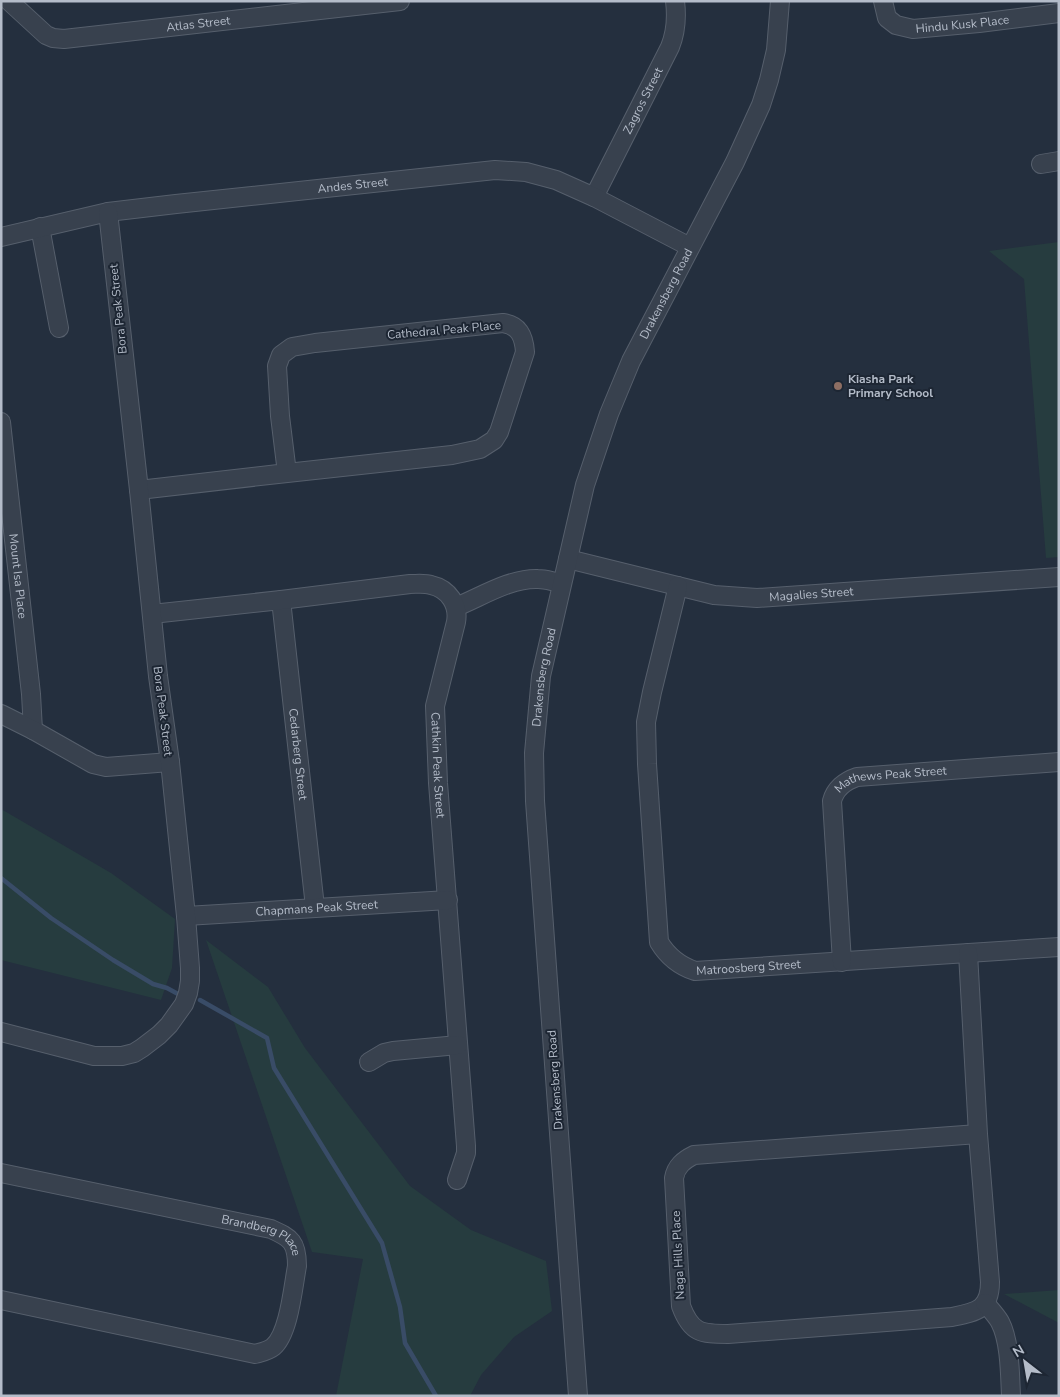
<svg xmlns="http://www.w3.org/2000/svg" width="1060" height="1397" viewBox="0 0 1060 1397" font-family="'Nunito Sans',sans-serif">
  <rect width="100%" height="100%" fill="#242f3e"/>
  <path fill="#263c3f" d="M1059 242V557L1046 558 1024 279 989 251Z
    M1 809 111 873 175 919 172 968 161 1000 1 960Z
    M206 940 268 987 305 1048 410 1186 471 1230 546 1261 552 1311 514 1337 481 1375 470 1396H336L363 1259 312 1252Z
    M1059 1290V1323L1004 1294Z"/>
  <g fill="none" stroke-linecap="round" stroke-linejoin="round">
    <path stroke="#394c67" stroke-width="4.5" d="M1 878 51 918 113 960 153 984 167 988 178 994
      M200 1000 267 1038 274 1068 382 1243 400 1307 405 1343 436 1396"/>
    <defs>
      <g id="minor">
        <path id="s1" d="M9 1 46 35 53 38 64 39 400 1"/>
        <path id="s2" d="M883 1 887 18 896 25 913 29 979 23 1059 13"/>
        <path d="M1041 164 1059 161"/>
        <path id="s3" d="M594 197 670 47C676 32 677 17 675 1"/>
        <path d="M40 227 59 328"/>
        <path id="s4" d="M1 237 108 212 176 204 495 170 526 172 556 180 594 197 690 247"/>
        <path id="s5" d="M1 422 31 694 33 730"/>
        <path d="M139 490 287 473 452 455 480 449 494 440 499 432 525 352C524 337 519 325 503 323L315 343 292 347 281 355 277 366 280 416 287 473"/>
        <path id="s6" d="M568 559 714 595 757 598 1059 577"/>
        <path id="s7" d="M678 586 652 692 646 722 647 764 659 942C668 957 680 966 695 971L1059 947"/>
        <path id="s8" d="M281 600 315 907"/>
        <path d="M456 607C481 597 510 578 538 579 546 579 554 582 562 583"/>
        <path id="s9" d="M152 614 281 600 410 584C417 584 425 583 431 585 449 589 459 605 456 622L435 706 438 783 466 1146V1153L457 1180"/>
        <path d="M1 714 33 730 93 764 106 767 170 762"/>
        <path id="s10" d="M186 916 448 900"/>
        <path d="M968 953 978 1134 990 1282C990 1310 976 1312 952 1317L728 1334C701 1334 691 1333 681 1306L674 1178C676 1166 684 1160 694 1155L978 1134"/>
        <path id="s11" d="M842 962 832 801C835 789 845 781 857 777L1059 762"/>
        <path d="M1 1032 94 1056H122L134 1053 142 1048 159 1035 169 1025 184 1004 188 993 190 981V968L186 916 170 762 158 676 139 490 108 212"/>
        <path d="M369 1062 384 1053 393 1051 458 1045"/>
        <path id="s12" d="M1 1173 271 1229C291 1238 297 1242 297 1266 293 1287 289 1334 273 1347 268 1351 262 1352 255 1354L1 1300"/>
        <path d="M985 1303C990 1309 996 1315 1000 1322 1010 1341 1010 1374 1011 1396"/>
        <path id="s13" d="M578 1396 535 801 534 753 541 676 585 485 609 414 631 361 735 162 761 105 769 80 776 50 780 1"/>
      </g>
    </defs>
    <use href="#minor" stroke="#565f6c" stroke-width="20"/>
    <use href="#minor" stroke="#38414e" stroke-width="18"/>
  </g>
  <circle fill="#8d6e63" stroke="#1d2633" stroke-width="2" cx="838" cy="386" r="5"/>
  <g text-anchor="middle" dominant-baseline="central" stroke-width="4" stroke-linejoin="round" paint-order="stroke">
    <g font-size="12" fill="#b4bcc9" stroke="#1d2633">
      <text stroke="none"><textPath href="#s2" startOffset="96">Hindu Kusk Place</textPath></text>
      <text stroke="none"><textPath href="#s1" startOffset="204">Atlas Street</textPath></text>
      <text stroke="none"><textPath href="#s3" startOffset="108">Zagros Street</textPath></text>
      <text stroke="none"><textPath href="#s4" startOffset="356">Andes Street</textPath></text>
      <text stroke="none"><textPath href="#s13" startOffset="1126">Drakensberg Road</textPath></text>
      <text transform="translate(118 309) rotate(-96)">Bora Peak Street</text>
      <text transform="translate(444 330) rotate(-5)">Cathedral Peak Place</text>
      <text stroke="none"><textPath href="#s5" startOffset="155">Mount Isa Place</textPath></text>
      <text stroke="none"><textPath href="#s6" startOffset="248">Magalies Street</textPath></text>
      <text stroke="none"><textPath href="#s13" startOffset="721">Drakensberg Road</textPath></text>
      <text transform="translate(163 711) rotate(83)">Bora Peak Street</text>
      <text stroke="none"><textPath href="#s8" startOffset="155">Cedarberg Street</textPath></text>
      <text stroke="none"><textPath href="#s9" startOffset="476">Cathkin Peak Street</textPath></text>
      <text stroke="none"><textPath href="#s11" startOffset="230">Mathews Peak Street</textPath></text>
      <text stroke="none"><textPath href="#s10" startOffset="131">Chapmans Peak Street</textPath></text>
      <text stroke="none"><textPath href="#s7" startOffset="461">Matroosberg Street</textPath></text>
      <text transform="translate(555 1080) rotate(-94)">Drakensberg Road</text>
      <text stroke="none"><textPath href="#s12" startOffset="270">Brandberg Place</textPath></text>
      <text transform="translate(678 1255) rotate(-93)">Naga Hills Place</text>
    </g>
    <g font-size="12" font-weight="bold" fill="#b4bcc9" stroke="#1d2633" text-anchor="start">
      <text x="848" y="379">Kiasha Park<tspan x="848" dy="14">Primary School</tspan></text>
    </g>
  </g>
  <rect width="1060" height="1397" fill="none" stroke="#b4bcc9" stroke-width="5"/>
  <g transform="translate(1025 1362) rotate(329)" stroke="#1d2633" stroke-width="4" paint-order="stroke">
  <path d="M0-4L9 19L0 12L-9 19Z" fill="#b4bcc9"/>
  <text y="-8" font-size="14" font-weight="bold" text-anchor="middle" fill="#b4bcc9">N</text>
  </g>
</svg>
